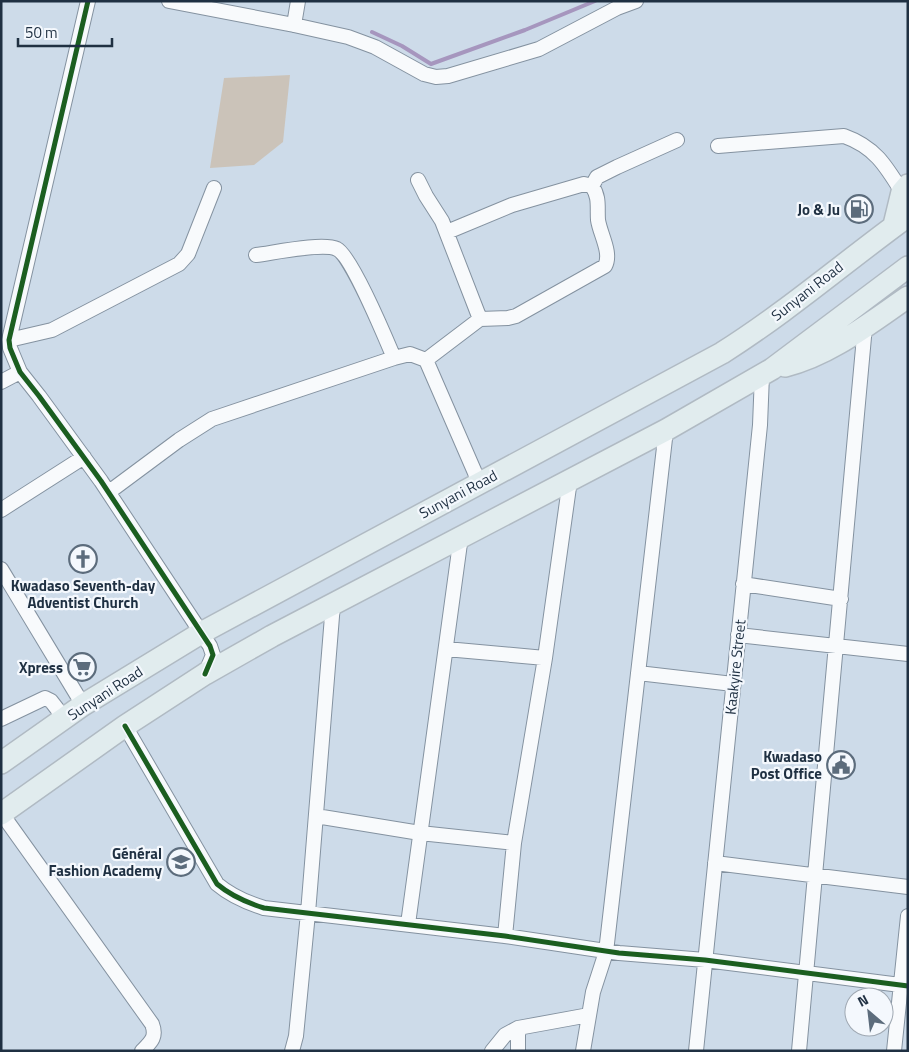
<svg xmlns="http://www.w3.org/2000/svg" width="909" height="1052" viewBox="0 0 909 1052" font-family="'Titillium Web',sans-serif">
  <rect width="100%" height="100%" fill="#cddbe9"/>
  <path fill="#cbc3b9" d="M290 75 283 142 254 165 210 168 224 78Z"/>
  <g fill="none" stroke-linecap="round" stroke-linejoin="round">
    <path stroke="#a696be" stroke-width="4" d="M372 32 402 46 431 64 525 30 595 1"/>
    <defs>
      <path id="minor" d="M88 1 9 340 10 348 20 372 39 396 101 481 210 646 213 655 205 674
        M169 1 294 25 348 37 375 47 424 74 436 77 448 76 539 49 617 8 636 1
        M294 25 298 1
        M718 146 844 136C875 147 886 166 902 192
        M418 180 426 196 442 221 480 319 426 360
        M592 186 597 177 617 167 677 140
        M447 232 512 205 584 184 592 186C600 198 597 207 598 220 600 234 612 253 605 266L516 316 508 318 480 319
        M256 255C273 253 323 242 337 249 351 255 386 339 394 358
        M9 340 52 330 179 264 188 254 214 188
        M1 382 20 372
        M109 492 179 440 212 419 394 358 410 354 426 360 479 482
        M1 510 84 457
        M1 569 83 705
        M743 584 841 599
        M738 635 908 654
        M446 649 545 658
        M638 673 733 684
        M1 719 45 698 51 701 65 719
        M125 726 217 884C230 895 248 903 264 908L505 936 619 953 705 960 908 986
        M2 814 152 1024C157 1037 151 1042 142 1051
        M316 816 420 833 514 843
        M715 863 908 887
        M408 924 461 536
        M505 936 514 843 545 658 570 480
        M292 1051 296 1036 308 913 333 604
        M492 1051 505 1035 518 1028 589 1015
        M518 1051V1028
        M583 1051 593 992 606 952 666 430
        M696 1051 760 425 762 375
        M799 1051 865 326
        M894 1051 908 916"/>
      <path id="primary" d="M894 225 902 192 908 185
        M785 366C830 355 870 323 908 297
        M1 763 83 705 201 633 722 353C787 312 846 261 908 216
        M1 814 125 726 205 674 272 636 666 430 772 369 908 267"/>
    </defs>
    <use href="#minor" stroke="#8492a0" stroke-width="16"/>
    <use href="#primary" stroke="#b0bac3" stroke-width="24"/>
    <use href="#minor" stroke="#f8fafc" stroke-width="14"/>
    <use href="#primary" stroke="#e1ecee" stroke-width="21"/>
    <defs>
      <path id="cycleway" d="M88 1 9 340 10 348 20 372 39 396 101 481 210 646 213 655 205 674
        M125 726 217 884C230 895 248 903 264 908L505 936 619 953 705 960 908 986"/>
    </defs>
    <use href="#cycleway" stroke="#f4f8fd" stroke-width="8"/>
    <use href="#cycleway" stroke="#1b5e20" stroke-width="5"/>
  </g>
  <defs>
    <symbol id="fuel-ring" viewBox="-11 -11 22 22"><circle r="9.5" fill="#f4f8fd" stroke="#5c6c7c" stroke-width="1.5"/><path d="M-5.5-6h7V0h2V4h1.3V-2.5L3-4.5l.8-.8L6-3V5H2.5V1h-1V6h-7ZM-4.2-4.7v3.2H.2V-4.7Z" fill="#5c6c7c"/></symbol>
    <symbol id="church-ring" viewBox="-11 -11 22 22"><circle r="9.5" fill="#f4f8fd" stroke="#5c6c7c" stroke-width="1.5"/><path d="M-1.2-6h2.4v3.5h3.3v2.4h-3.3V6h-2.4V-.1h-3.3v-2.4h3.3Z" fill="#5c6c7c"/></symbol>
    <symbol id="supermarket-ring" viewBox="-11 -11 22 22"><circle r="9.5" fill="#f4f8fd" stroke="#5c6c7c" stroke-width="1.5"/><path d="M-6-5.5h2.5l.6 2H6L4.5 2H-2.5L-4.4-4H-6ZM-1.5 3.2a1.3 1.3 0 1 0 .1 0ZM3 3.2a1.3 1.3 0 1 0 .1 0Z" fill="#5c6c7c"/></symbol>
    <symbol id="civic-ring" viewBox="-11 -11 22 22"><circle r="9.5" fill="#f4f8fd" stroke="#5c6c7c" stroke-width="1.5"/><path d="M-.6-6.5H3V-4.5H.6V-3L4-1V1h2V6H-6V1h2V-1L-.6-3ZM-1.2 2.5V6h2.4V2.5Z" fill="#5c6c7c"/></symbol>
    <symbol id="school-ring" viewBox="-11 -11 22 22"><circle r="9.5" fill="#f4f8fd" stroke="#5c6c7c" stroke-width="1.5"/><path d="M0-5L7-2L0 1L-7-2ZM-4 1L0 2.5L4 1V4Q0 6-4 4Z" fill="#5c6c7c"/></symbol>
  </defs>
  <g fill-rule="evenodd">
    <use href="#fuel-ring" x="843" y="193" width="32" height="32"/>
    <use href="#church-ring" x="67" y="543" width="32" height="32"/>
    <use href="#supermarket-ring" x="66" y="651" width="32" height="32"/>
    <use href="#civic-ring" x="825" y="749" width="32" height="32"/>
    <use href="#school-ring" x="165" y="846" width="32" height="32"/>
  </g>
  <g text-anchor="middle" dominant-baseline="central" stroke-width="4.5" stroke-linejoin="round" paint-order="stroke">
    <g font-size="15" font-weight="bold" fill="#1f3042" stroke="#f4f8fd" text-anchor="end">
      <text x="840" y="209">Jo &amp; Ju</text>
      <text x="83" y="585" text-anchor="middle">Kwadaso Seventh-day<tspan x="83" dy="17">Adventist Church</tspan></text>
      <text x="63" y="667">Xpress</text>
      <text x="822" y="756">Kwadaso<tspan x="822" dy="17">Post Office</tspan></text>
      <text x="162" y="853">Général<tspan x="162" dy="17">Fashion Academy</tspan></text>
    </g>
    <g font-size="15" fill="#1f3042" stroke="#f4f8fd">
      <text transform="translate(807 291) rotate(-38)">Sunyani Road</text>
      <text transform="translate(458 494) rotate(-28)">Sunyani Road</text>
      <text transform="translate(735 667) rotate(-84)">Kaakyire Street</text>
      <text transform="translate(105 693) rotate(-33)">Sunyani Road</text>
    </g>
  </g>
  <rect width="909" height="1052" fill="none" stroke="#1f3042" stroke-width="5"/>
  <g transform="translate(869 1012) rotate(332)"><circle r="24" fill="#f4f8fd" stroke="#9fa8b2"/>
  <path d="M0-4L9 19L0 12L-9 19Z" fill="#5c6c7c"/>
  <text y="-8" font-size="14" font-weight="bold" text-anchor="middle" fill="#1f3042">N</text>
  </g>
  <path d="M18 38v8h94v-8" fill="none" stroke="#1f3042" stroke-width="2.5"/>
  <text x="25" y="38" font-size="15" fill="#1f3042" stroke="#f4f8fd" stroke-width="4" paint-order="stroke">50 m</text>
</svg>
